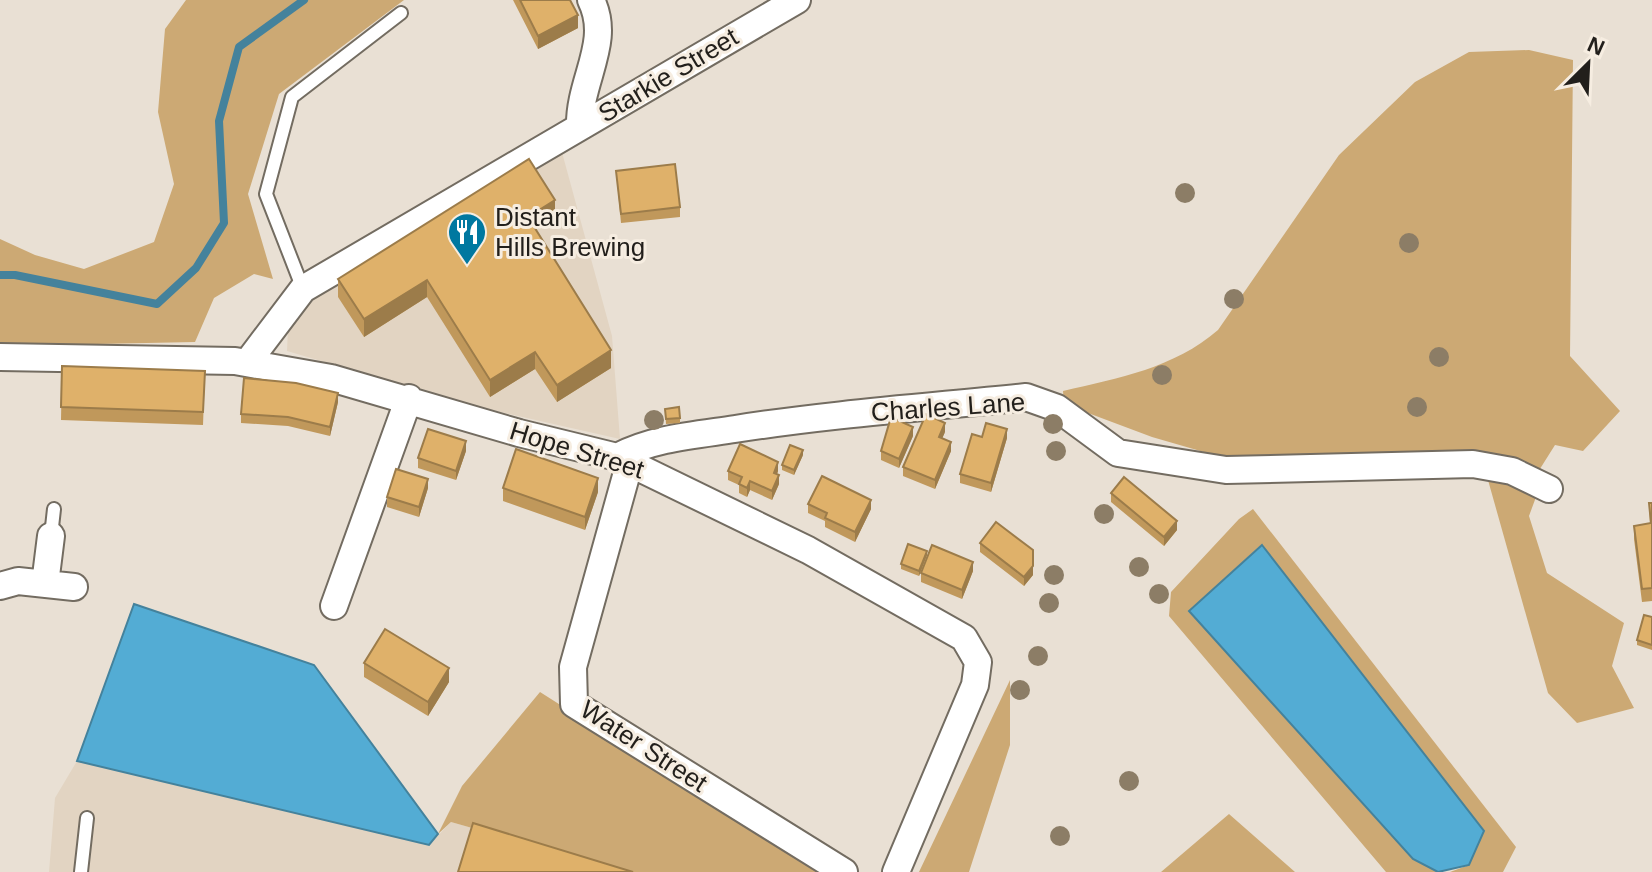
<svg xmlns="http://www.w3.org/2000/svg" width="1652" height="872" viewBox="0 0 1652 872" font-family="Arial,sans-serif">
  <rect width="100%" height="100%" fill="#e9e0d4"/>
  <path fill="#e2d4c2" d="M560 145 612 336 620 439 482 408 287 351 288 328 325 286Z
    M77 761 429 845 451 822 627 872H49L55 798Z"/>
  <path fill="#cca974" d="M186 0H404L279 94 248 194 273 279 254 274 214 298 195 342 0 346V239L35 255 84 269 154 242 174 184 158 112 165 29Z
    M1529 50 1573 60 1570 356 1620 411 1583 451 1555 445 1538 472 1486 452 1228 459 1152 437 1064 404 1063 391C1119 378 1174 368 1218 330L1339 155 1415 82 1469 52Z
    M1486 473 1536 497 1529 516 1547 573 1624 623 1612 666 1634 708 1577 723 1548 693Z
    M1253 509 1516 847 1503 872H1450L1469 865 1261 545 1189 611 1413 859 1438 872H1386L1169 616 1171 592 1239 519Z
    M1010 680V745L969 872H919Z
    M540 692 823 872H627L451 822 438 834 462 786Z
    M1229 814 1295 872H1161Z"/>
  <path fill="#53acd4" stroke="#44829c" stroke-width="2" d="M1262 545 1484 831 1469 865 1438 872 1413 859 1189 611Z
    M134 604 314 665 438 834 429 845 77 761Z"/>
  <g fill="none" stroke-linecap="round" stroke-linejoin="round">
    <path stroke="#44829c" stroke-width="8" d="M0 275H15L157 304 196 268 224 223 219 121 239 47 304 0"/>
    <defs>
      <path id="lane" d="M303 289 266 194 292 97 401 13
        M51 536 54 509
        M81 872 87 818"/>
      <path id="street" d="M580 126C579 80 612 42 591 0
        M0 357 235 361 331 378 519 433 617 457 808 550 964 638 978 662 975 685 896 872
        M247 363 303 289 797 0
        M617 457C653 438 695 435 735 429 831 414 929 407 1026 397L1057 408 1118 453 1226 470 1473 464 1512 471 1549 489
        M636 463 626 476 573 667 574 704 844 872
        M45 584 51 536
        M0 586 18 581 74 587
        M334 606 409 398"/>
    </defs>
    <use href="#lane" stroke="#736c61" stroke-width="16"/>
    <use href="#street" stroke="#736c61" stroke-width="30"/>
    <use href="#lane" stroke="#fff" stroke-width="12"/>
    <use href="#street" stroke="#fff" stroke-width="26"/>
  </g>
  <g fill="#8c7d66">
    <circle cx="1185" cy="193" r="10"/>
    <circle cx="1409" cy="243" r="10"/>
    <circle cx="1234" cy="299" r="10"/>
    <circle cx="1439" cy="357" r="10"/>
    <circle cx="1162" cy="375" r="10"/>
    <circle cx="1417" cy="407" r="10"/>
    <circle cx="654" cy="420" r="10"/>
    <circle cx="1053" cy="424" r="10"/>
    <circle cx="1056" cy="451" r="10"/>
    <circle cx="1104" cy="514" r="10"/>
    <circle cx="1139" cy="567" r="10"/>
    <circle cx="1054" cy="575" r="10"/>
    <circle cx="1159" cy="594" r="10"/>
    <circle cx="1049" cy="603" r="10"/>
    <circle cx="1038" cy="656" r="10"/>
    <circle cx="1020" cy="690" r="10"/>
    <circle cx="1129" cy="781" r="10"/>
    <circle cx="1060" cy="836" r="10"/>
  </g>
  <path fill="#c0985b" d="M513 0H570L578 28 538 49Z
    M616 171 680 207V217L621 223Z
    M555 218 535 230 611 368 557 402 535 369 490 397 427 297 364 337 338 297V279Z
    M62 366 205 371 203 425 61 420Z
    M338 402 330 436 288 426 241 423V414Z
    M665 409 680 418V423L666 424Z
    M945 432 942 438 951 451 935 489 903 476V467Z
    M913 436 899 468 881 460V451Z
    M982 437 1007 438 991 492 960 483V474Z
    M466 451 456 480 418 468V458Z
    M803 455 794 475 782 470V465Z
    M728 471H778L777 474 779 484 772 500 750 490 747 497 739 493V485L728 480Z
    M428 488 419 517 387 507V497Z
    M503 488 598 492 585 530 503 501Z
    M1111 493 1177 530 1164 546 1111 502Z
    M1649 503H1652V601L1642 602 1634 539V526L1650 524Z
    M808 504 871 509 855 542 825 527V521L808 513Z
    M980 543 1033 550V575L1024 586 980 552Z
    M927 555 919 576 901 569V564Z
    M973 571 962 599 921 582V573Z
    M1652 617V650L1637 645V640Z
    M364 663 449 682 428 716 364 677Z"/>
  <path fill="#9c7c4a" d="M578 15V28L538 49V36Z
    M555 200V218L528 235V217Z
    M427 280V297L364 337V319Z
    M611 350V368L557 402V385Z
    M535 352V369L490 397V380Z
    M338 393V402L330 436V427Z
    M945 423V432L939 446V437Z
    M913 427V436L899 468V459Z
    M1007 429V438L991 492V483Z
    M466 441V451L456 480V471Z
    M951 442V451L935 489V480Z
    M803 450V455L794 475V470Z
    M778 462V471L774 482V473Z
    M779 475V484L772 500V491Z
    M598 478V492L585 530V517Z
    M428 479V488L419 517V507Z
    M750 481V490L747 497V488Z
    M871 500V509L855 542V532Z
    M1177 521V530L1164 546V537Z
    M927 551V555L919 576V571Z
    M973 562V571L962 599V590Z
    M1033 566V575L1024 586V577Z
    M449 668V682L428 716V702Z"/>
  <path fill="#dfb16a" stroke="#9c7c4a" stroke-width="2" d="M520 0H570L578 15 538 36Z
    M529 159 555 200 528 217 611 350 557 385 535 352 490 380 427 280 364 319 338 279Z
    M675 164 680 207 621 214 616 171Z
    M62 366 205 371 203 412 61 407Z
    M244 378 296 383 338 393 330 427 288 417 241 414Z
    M679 407 680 418 666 419 665 409Z
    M926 414 945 423 939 437 951 442 935 480 903 467Z
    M891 417 913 427 899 459 881 451Z
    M986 423 1007 429 991 483 960 474 972 434 982 437Z
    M428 429 466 441 456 471 418 458Z
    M740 444 778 462 774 473 779 475 772 491 750 481 747 488 739 484 742 477 728 471Z
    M790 445 803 450 794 470 782 465Z
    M516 449 598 478 585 517 503 488Z
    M396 469 428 479 419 507 387 497Z
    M822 476 871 500 855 532 825 518 827 513 808 504Z
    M1124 477 1177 521 1164 537 1111 493Z
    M1649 503H1652V588L1642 589 1634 526 1651 523Z
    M996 522 1033 550V566L1024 577 980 543Z
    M908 544 927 551 919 571 901 564Z
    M932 545 973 562 962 590 921 573Z
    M1644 615 1652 617V645L1637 640Z
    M385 629 449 668 428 702 364 663Z
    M473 823 633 872H458Z"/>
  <defs>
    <symbol id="restaurant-pin" viewBox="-11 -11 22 30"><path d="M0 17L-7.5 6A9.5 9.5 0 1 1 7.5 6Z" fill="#0078a0" stroke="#f6ede1"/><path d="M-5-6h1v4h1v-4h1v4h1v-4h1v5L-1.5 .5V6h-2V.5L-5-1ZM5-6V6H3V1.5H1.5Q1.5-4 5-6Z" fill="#fff"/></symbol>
  </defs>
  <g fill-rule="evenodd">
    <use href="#restaurant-pin" x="445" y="210" width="44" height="60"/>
  </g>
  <g text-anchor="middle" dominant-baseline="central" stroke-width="6" stroke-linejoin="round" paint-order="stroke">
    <g font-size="26" fill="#221f1b" stroke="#f6ede1">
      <text transform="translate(668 75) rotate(-31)">Starkie Street</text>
      <text transform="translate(948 407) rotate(-4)">Charles Lane</text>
      <text transform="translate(577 450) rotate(17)">Hope Street</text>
      <text transform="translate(644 746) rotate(33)">Water Street</text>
    </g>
    <g font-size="26" fill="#221f1b" stroke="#f6ede1" text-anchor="start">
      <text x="495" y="217">Distant<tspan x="495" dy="30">Hills Brewing</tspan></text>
    </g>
  </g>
  <g transform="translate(1588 64) rotate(24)" stroke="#f6ede1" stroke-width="6" paint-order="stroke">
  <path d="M0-6L14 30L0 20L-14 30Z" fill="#221f1b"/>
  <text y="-12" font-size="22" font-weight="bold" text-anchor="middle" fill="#221f1b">N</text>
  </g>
</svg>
